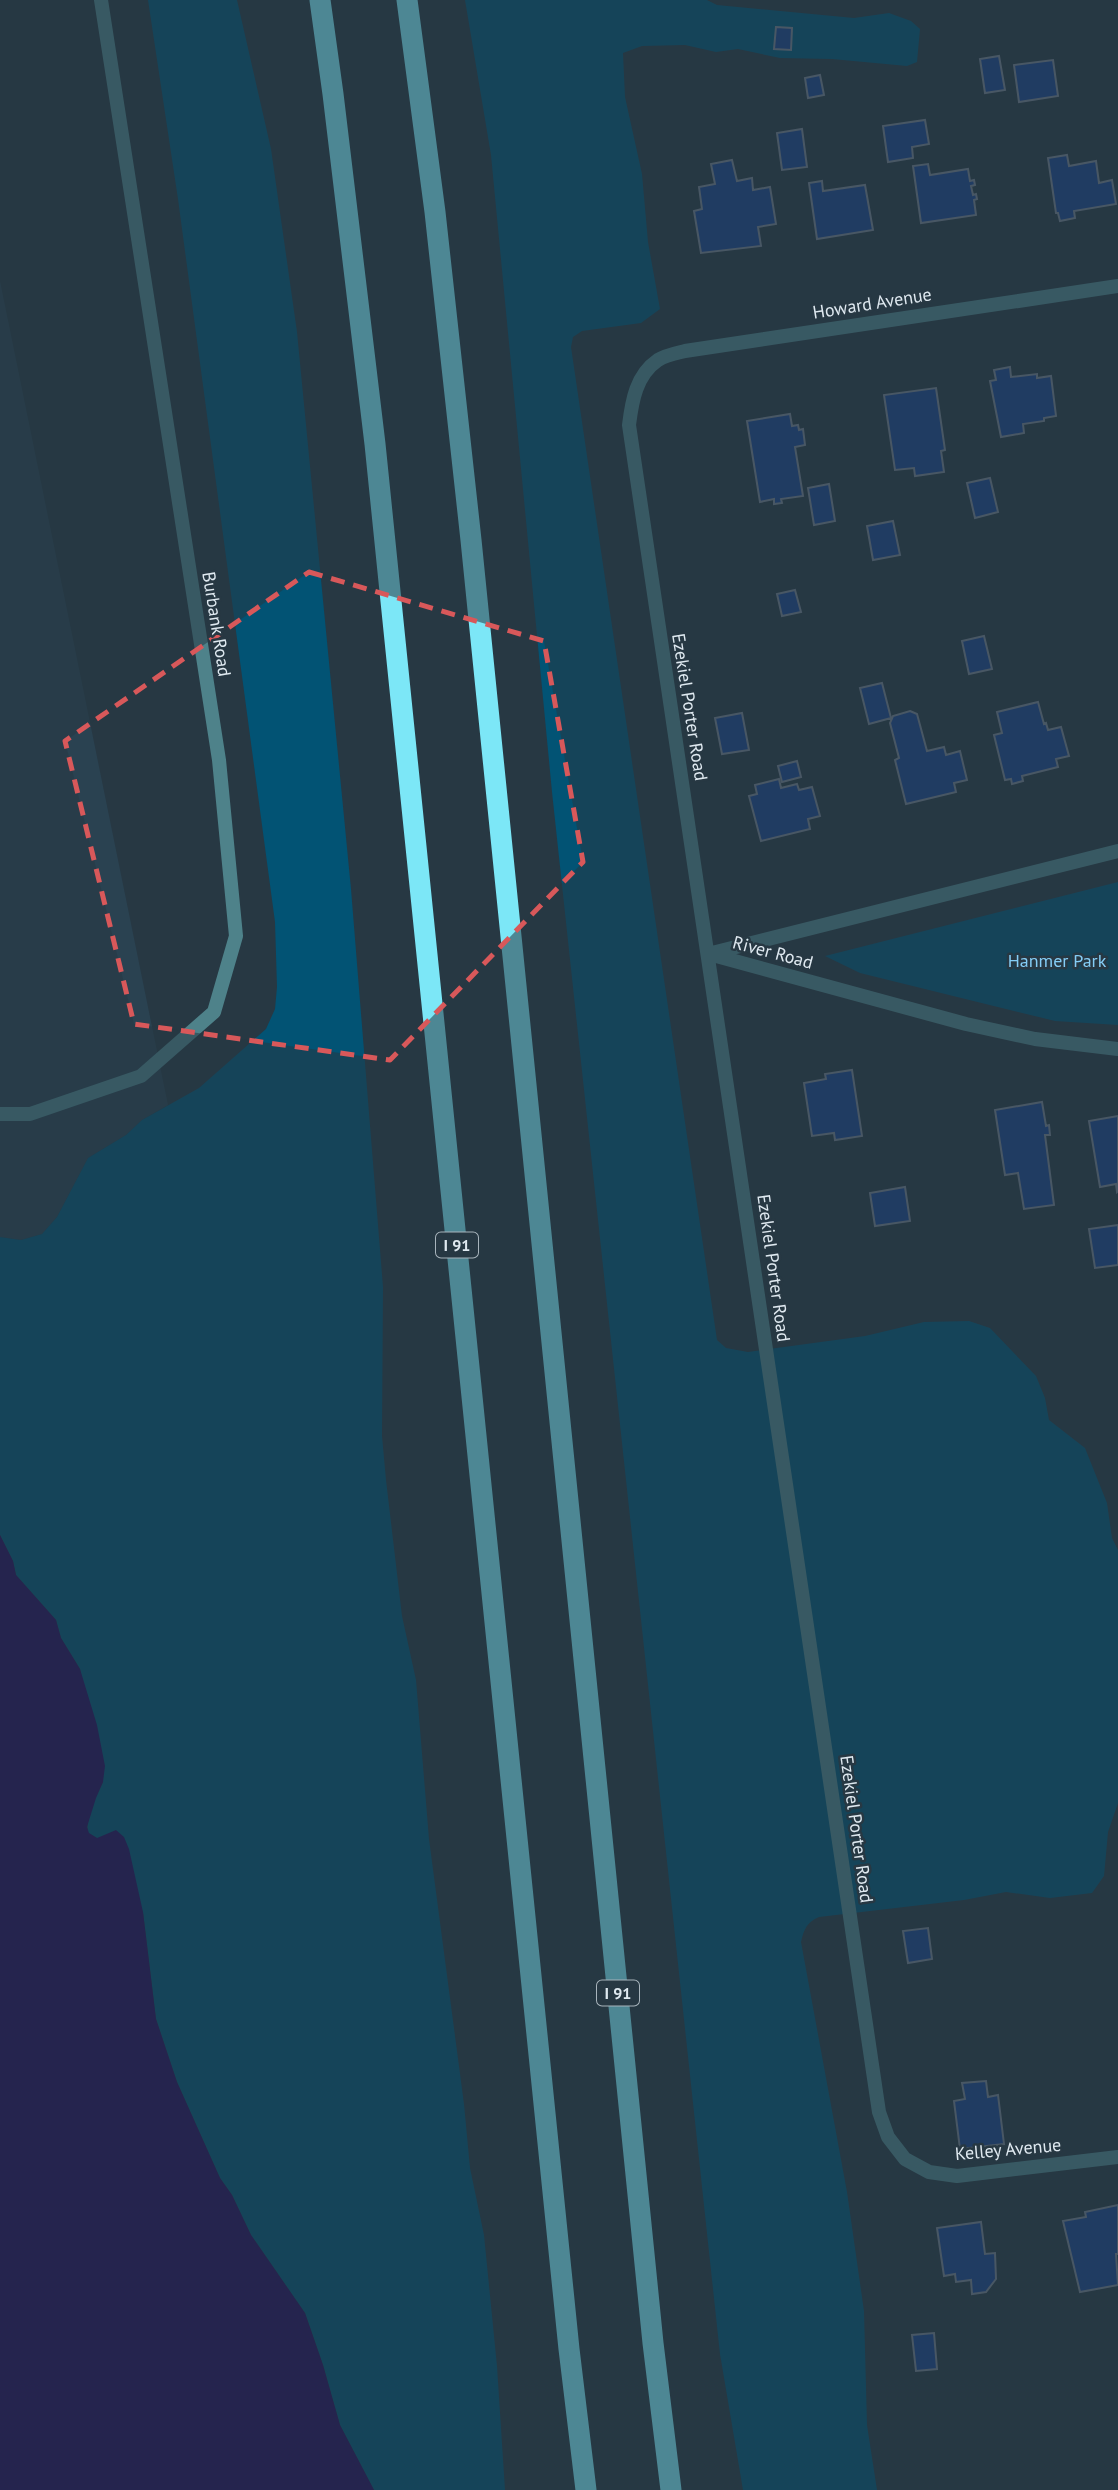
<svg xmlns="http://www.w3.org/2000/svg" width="1118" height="2490" viewBox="0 0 1118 2490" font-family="'PT Sans',sans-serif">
  <rect width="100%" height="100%" fill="#273843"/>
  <path fill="#2a4251" d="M0 281 168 1105 142 1120 126 1135 88 1158 57 1217 42 1234 21 1240 0 1237Z"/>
  <path fill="#025374" d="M148 0H237L271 149 297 332 351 889 383 1287 382 1436 386 1480 402 1616 416 1680 429 1839 464 2104 470 2168 484 2235 497 2366 505 2490H374L340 2425 323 2365 305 2313 251 2235 232 2195 220 2178 177 2082 156 2019 143 1912 97 1838 88 1833C85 1818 96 1796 103 1782L80 1669 61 1638 56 1620 16 1575 13 1561 0 1535V1237L21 1240 42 1234 57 1217 88 1158 126 1135 142 1120 199 1088 266 1029 275 1009 277 987 275 922 178 199Z
    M465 0H707L717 5 854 18 889 13 911 21 920 29 917 62 907 66 832 59 780 58 738 49 716 52 685 45 642 46 623 53 625 97 642 174 648 242 660 309 641 323 582 331 573 337 571 347 717 1340 726 1348 748 1352 865 1336 924 1322 969 1321 990 1328 1036 1376 1045 1398 1049 1420 1085 1448 1107 1503 1112 1538 1118 1550V1803L1108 1832 1104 1876 1092 1893 1050 1898 1006 1892 964 1900 819 1917C807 1922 804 1929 801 1942L847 2192 864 2311 867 2425 877 2490H743L720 2354 552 792 491 155Z
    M1118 882V1025L1055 1021 860 973 825 956Z"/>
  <path fill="#240d5b" d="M0 1535 13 1561 16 1575 56 1620 61 1638 80 1669 97 1725 105 1766 103 1782 96 1798 87 1827 89 1833 97 1838 116 1830 124 1837 129 1849 143 1912 156 2019 177 2082 220 2178 232 2195 251 2235 305 2313 323 2365 340 2425 374 2490H0Z"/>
  <path fill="#1a4188" stroke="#727c8d" stroke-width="2" d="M776 27 792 28 791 50 774 49Z
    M999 56 1005 90 985 93 980 59Z
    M1053 60 1058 96 1019 102 1014 65Z
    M820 75 824 95 808 98 805 78Z
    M925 120 929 144 912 147 913 158 888 162 883 126Z
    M802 129 807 167 782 170 777 133Z
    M1067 155 1069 166 1096 161 1099 183 1112 180 1116 204 1074 211 1075 218 1060 221 1058 213H1056L1048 158Z
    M732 160 737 181 752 178 753 190 770 187 776 224 758 227 761 246 701 253 694 211 702 209 699 187 715 184 711 164Z
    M928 164 930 175 968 169 970 181 974 180 975 185 971 186 973 195 976 194 977 199 974 200 976 215 921 223 913 166Z
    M822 181 823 191 865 185 873 230 817 239 809 183Z
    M1010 367 1011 377 1037 374V378L1051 376 1056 416 1044 418V421L1023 424 1024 433 1001 437 990 381 996 380 994 370Z
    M936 388 945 450 941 451 944 472 915 476 914 468 895 470 884 395Z
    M790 414 792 426 798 425 799 430 803 429 805 445 795 447 803 496 781 499 782 503 774 504V499L760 502 747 421Z
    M990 478 998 512 975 518 967 483Z
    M829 484 835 521 814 525 808 488Z
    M893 521 900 555 873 560 867 526Z
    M795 590 801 612 782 616 777 594Z
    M984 636 992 669 969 674 962 641Z
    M882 683 891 718 869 724 860 688Z
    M1038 702 1044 724 1046 723 1048 730 1061 727 1069 756 1056 759 1058 767 1022 776 1023 781 1012 784 1011 779 1005 780 994 735 1002 733 997 712Z
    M910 711 917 714 927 751 944 747 946 755 960 751 967 780 954 783 956 792 906 804 895 760 899 758 890 723 893 716Z
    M742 713 749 750 722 754 715 718Z
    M797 761 801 777 782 782 778 766Z
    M779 779 781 788 797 784 799 790 812 787 820 816 808 819 810 829 761 841 749 796 757 794 755 785Z
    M852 1070 862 1136 835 1140 834 1133 812 1136 804 1083 826 1079 825 1074Z
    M1042 1102 1046 1126 1049 1125 1050 1135H1045L1054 1205 1024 1209 1018 1173 1005 1175 995 1110Z
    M1118 1116V1191L1117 1192 1116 1184 1100 1187 1089 1121Z
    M905 1187 910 1221 875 1226 870 1193Z
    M1118 1225V1265L1095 1268 1089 1229Z
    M928 1928 932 1959 908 1963 903 1931Z
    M986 2081 988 2097 998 2095 1004 2144 960 2149 954 2101 965 2099 962 2083Z
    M1118 2205V2254H1116L1118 2285 1080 2292 1063 2221 1086 2217 1085 2212Z
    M981 2222 985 2254 995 2253 996 2279 986 2292 972 2294 971 2280 956 2282 955 2274 944 2276 937 2228Z
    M934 2333 937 2369 916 2371 912 2335Z"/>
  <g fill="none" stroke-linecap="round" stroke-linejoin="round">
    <path stroke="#4e828a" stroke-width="14" d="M1118 286 685 351C677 353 666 355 658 360 636 375 632 401 629 425L879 2112 888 2137 905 2159 929 2172 957 2176 1118 2157
      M708 954 1118 851
      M709 954 966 1024 1035 1039 1118 1049
      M0 1114H30L141 1076 214 1012 236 936 219 760 101 0"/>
    <path stroke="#7ce7f7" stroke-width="21" d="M320 0 333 94 375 444 569 2349 586 2490
      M407 0 435 212 471 540 653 2343 671 2490"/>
  </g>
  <path d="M0 0H1118V2490H0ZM309 572 544 641 583 862 390 1060 134 1024 65 741Z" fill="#273843" fill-opacity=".55" fill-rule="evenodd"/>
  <path fill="none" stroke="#d8585a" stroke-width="5" stroke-dasharray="14 9" stroke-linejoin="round" d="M309 572 544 641 583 862 390 1060 134 1024 65 741Z"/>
  <g text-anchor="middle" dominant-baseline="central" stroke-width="5" stroke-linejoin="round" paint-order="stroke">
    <g fill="#273843" stroke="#a8b4bc" stroke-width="2">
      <rect x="436" y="1232.5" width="42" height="25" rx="5"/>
      <rect x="597" y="1980.5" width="42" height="25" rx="5"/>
    </g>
    <g font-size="16" font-weight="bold" fill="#dfe9f0">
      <text x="457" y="1245">I 91</text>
      <text x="618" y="1993">I 91</text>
    </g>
    <g font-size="18" fill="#dfe9f0" stroke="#273843">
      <text transform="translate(872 303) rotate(-9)">Howard Avenue</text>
      <text transform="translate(217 624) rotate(81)">Burbank Road</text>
      <text transform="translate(690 707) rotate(81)">Ezekiel Porter Road</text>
      <text transform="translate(773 952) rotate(15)">River Road</text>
      <text transform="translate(774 1268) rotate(82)">Ezekiel Porter Road</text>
      <text transform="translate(857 1829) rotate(82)">Ezekiel Porter Road</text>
      <text transform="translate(1008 2149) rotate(-5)">Kelley Avenue</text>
    </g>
    <g font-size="18" fill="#84cdf6" stroke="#273843">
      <text x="1057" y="960">Hanmer Park</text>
    </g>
  </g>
</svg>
